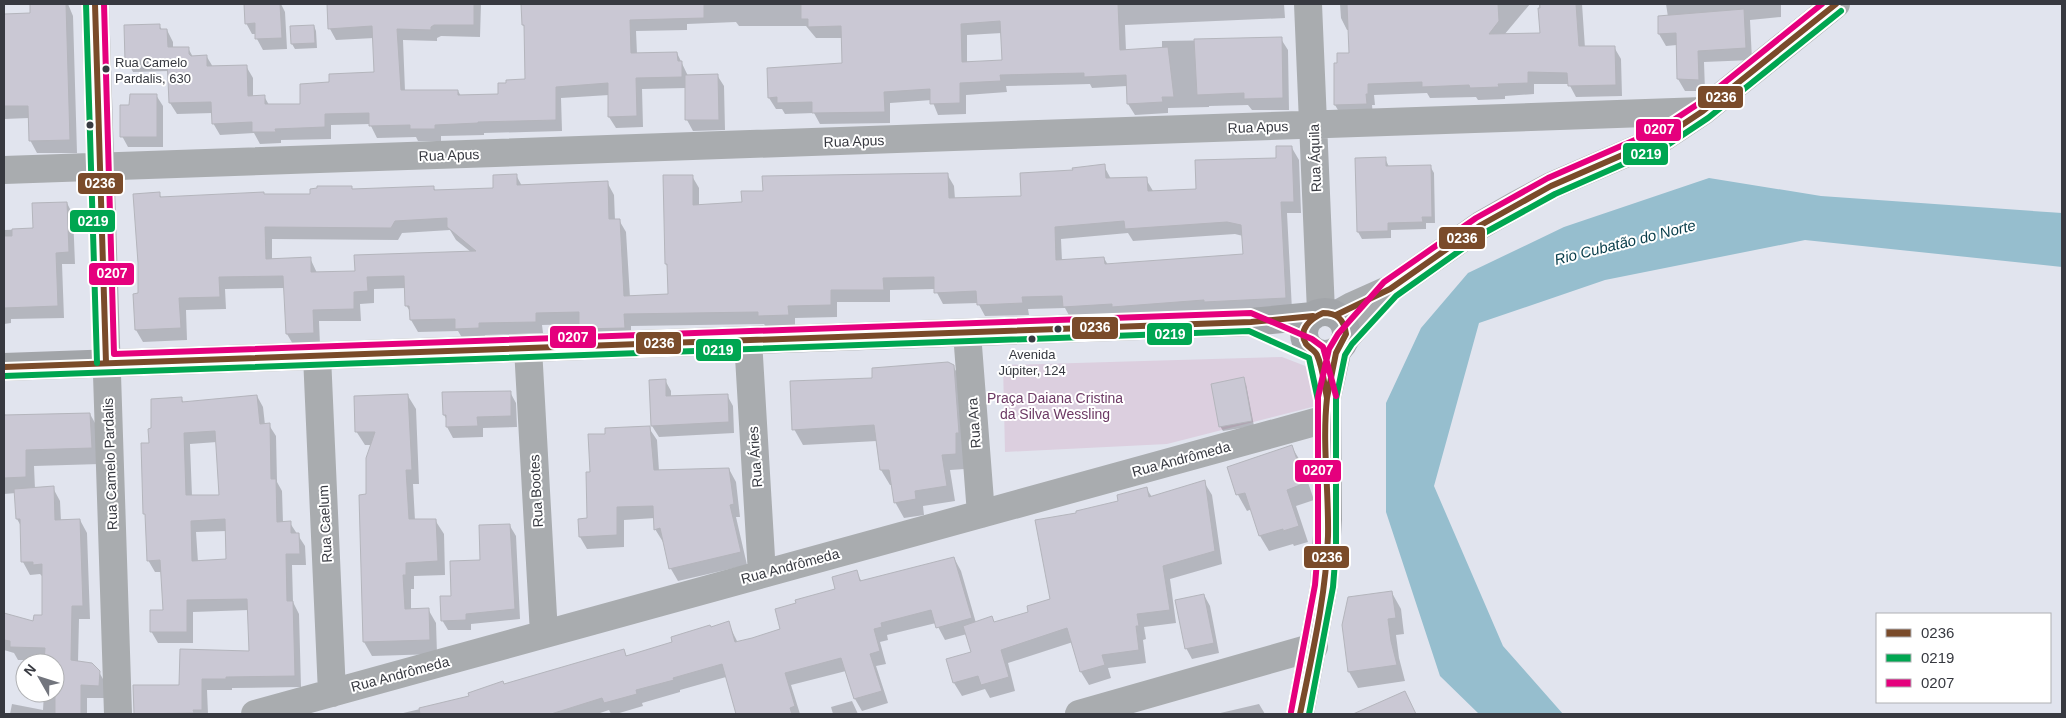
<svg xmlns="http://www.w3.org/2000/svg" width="2066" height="718" viewBox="0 0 2066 718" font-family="Helvetica,sans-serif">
  <rect width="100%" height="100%" fill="#e1e4ee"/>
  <path fill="#dccfdf" d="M1282 357 1308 367 1316 406 1167 444 1005 452 1003 365Z"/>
  <path fill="#96bece" d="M1709 178 1821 196 2062 213V267L1805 240 1605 280 1479 323 1434 486 1503 646 1563 714H1479L1440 676 1386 512V403L1421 328 1468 273 1564 227Z"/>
  <path fill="#0003" fill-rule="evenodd" d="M34 4H68L73 16 77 153H37L30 140 29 118 4 119V15L32 14Z
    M245 4H281L285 12 287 49 263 50 257 39V34H252L246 23Z
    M328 4H481L480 37 441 36 437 38V41L403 40 405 91H458L461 96 499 95 526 80 525 28 523 25 522 4H1284L1285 18 1125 25 1126 51 1162 49V41L1281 39 1288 50 1289 110H1252L1248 105 1209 106V107L1168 108V113L1135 115 1128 104 1127 86 1092 88 1090 84 1051 85 1006 86 1007 92 966 95V114L938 115 932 100 890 103V123L820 124 814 113 785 114 782 109H776L769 98 844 64 843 38H816L806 26H739L736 22 687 24V30L636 31 637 54 677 53 688 76 717 75 724 86 725 130 693 131 687 120 686 88 642 89 643 127 616 128 609 117V95L561 98 562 131 484 133V135L441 136V141H418L416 137 377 138 370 124 331 125V139L281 140V143L260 144 254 133 220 135 213 123V113L177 114 170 103 169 71 133 72 127 60 159 25 162 30H167L173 42V48H188L193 57H207L213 67 246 66 253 78V97L264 96 269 105H302L330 83 375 73 374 38 336 40 330 29ZM1002 33 1003 61 967 63V35Z
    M1340 4H1530L1504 35 1541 34 1539 4H1582L1585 48 1614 47 1621 59 1622 96 1576 97 1569 84H1534V94L1505 96V99L1478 100 1476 97 1430 98 1427 93 1374 95 1375 105H1372L1373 116 1342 117 1335 105 1339 64 1350 54 1349 30H1347L1341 18Z
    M1666 4H1781V17L1750 20 1752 60 1704 62 1705 91H1685L1678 79 1677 45 1666 46 1659 34V17H1668Z
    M314 26 316 31 317 48 295 49 292 44 291 28Z
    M156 95 163 106V147H128L122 136 130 106Z
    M1292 148 1299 160 1301 213H1287L1292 310 1071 319 1065 308 1028 309 1029 315 985 316 978 303 943 304 935 289 890 290V302H837V317L795 318V327L767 328 764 324 631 326V340H587L580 328V324L542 325 543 333 485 335V340L464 341 458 331 418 332 411 320V313L406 305V288L374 289V303L360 304 361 321H319L320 345 294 346 287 334 285 288 225 289 226 309 186 310 187 340 143 342 136 330 134 295 140 294 159 194 162 198 311 196 351 187 353 190 433 187 436 191 495 189 516 175 522 186 607 182 614 195 615 220H619L626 232 630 297 669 295 668 268 666 264 692 176 699 188V206L743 203 764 192 947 174 954 186 955 199 1023 197 1074 172 1104 166 1111 179H1146L1153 191 1197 190 1277 159ZM450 230 456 240 471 252 356 272 317 273 310 258 272 260V239L398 240 402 233ZM1128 233 1133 241 1235 234 1243 236 1244 255 1108 265 1104 258 1062 261 1061 239Z
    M1385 158 1389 167 1430 166 1434 173 1435 223H1426V229L1391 230V238L1362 239 1358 232Z
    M67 203 73 215 75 264H62L64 318 11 319V323L4 324V230L34 229Z
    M953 366 962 381 965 469 950 470 955 501 923 506 924 515 904 518 895 502 893 485H890L881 470 877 441 803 445 794 429 874 379Z
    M1243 379 1246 384 1254 426 1223 431 1220 426Z
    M665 380 671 391V397L727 395 733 406 734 433 659 437 652 426Z
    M510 392 516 403 517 427 483 428V437L453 438 447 427V420L444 415Z
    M257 396 263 407 265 425H269L276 436 277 482 282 491 283 523H290L305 546 306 565H292L293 602 299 614 301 687 232 688V690H207L208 714H135L134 686H180L250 653 249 610 193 612V643H158L151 631 164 611 162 572H155L148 560 146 517 144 513 150 444 181 398 184 403ZM217 442 220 496H192L190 444ZM227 531V561L198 562 196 532Z
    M408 396 416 409 419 484H413L415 520H435L444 534 445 575 414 576V589H411V610L428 609 436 623 437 654 372 656 364 642 367 495 372 445H365L356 431Z
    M4 412 6 416 90 414 99 430 100 464 34 466 35 489 53 488 60 501 61 521 80 520 87 533 90 619H79L78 662 99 672 107 686 106 698H87V714H10L12 704 43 710 44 693H55V663H45L46 660H18L14 653 4 650V615L35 623 43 616V577L40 574 30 575 23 562 21 526 17 519 16 493 4 494Z
    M649 428 657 440 659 471 729 469 736 482 740 517H736L747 565 678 581 671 569 664 542H663L655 529V518L624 520V547L587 549 580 537 588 519 591 474 607 435Z
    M1291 446 1301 462 1314 500 1296 506 1308 542 1294 546 1293 544 1269 551 1260 536 1252 509 1247 511 1238 495 1229 467Z
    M1204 482 1212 495 1222 564 1170 579 1176 623 1144 627 1146 639 1143 640 1146 663 1108 668 1111 678 1089 685 1081 672 1073 642 1008 663 1015 691 990 698 985 689 962 696 954 683 948 660 973 653 967 634 945 640 936 623 887 635 888 640 880 642 886 664 876 666 888 703 862 711 855 699 846 671 791 685 800 714H737L726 677 680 690V692L642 703 643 706 616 714H611L609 710 597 714H399L471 697 624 650 627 657 674 643 728 623 738 643 782 630 837 590 856 572 862 582 954 558 961 571 976 623 994 624 1030 613 1051 600 1078 514 1119 502 1146 488 1152 497Z
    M510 526 516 536 520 619 471 624V630H448L442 620 452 597Z
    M1392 593 1401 609 1404 634 1396 635 1399 658 1405 681 1358 688 1349 672Z
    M1204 595 1210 606 1219 653 1192 659 1186 648Z
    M1404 692 1415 714H1358Z
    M852 701 858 714H833L831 707Z
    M1259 704 1265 714H1216Z"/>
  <path fill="#cac8d4" stroke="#b4b5bc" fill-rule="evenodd" d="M30 4H66L70 140 29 141 28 106H4V14L30 13Z
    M244 4H280L282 38 255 39V23L245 24Z
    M327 4H474V25H434L431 27V30L397 29 401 90H458V95L498 94V83H506V80L525 79 524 25H522L521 4H704V18L630 20 631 53 677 52 678 61H682V77L636 78 637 116 608 117V83L556 87V120L478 122V123L435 125V129H410V125L369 126V113L325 114V127L275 129 276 132H252V122L212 124 211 102 169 103 167 59 125 61 124 25 160 24V29H167L168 47H189V54L191 56 207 55V66L247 65 248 96 265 95V104H300V84L329 82V74L374 72 372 26 328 29Z
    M801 4H1118L1120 50 1168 47 1174 97H1162L1163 102 1127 104 1126 75 1084 77V73L1000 75 1001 81 960 83V103L930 104V89L884 92 885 112 812 113V102L777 103V97L768 98 767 68 842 63 841 26 808 27V19H801ZM1000 21 1002 60 962 62 961 24Z
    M1347 4H1498L1499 21 1489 34 1540 33 1538 8H1540V4H1576L1579 46H1615L1616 85 1568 86 1567 73 1528 72V83L1498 84 1499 87 1470 88 1469 85 1422 87V82L1368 84V94H1366L1367 104 1334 105V63H1337V53H1349Z
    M1744 9 1746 48 1698 51 1699 80 1677 79 1676 33 1658 34V16Z
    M314 25 315 43 291 44 290 26Z
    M1282 37 1283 98 1244 99V93L1197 95 1194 39Z
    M718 74 719 120H685V75Z
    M130 94H157V137H120V105H129Z
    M1276 146H1292L1294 202H1281L1286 298 1204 302V300L1112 307V304L1063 307 1062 296 1022 297 1023 303 977 305 976 291 934 293V277L883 278 884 290H831V305L788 306 789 315 758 316V312L624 314 625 328 579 329V312L536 313V322L479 323V328L455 329V319L410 320 409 306H405L404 276 367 277 368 291 354 292V309L313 310 314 333 286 334 283 276 219 277 220 297 179 298 181 328 135 330 133 294 138 293V263L133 194 160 192V197L264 192V194H310V189L317 188V186H352V189L434 186V190L493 188V175L517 174V185L608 181 609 219H620L624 296 668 294 667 264H665L663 175H693V205L742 202 741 191H763L762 176 948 173 949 198 1021 196 1020 173 1073 170 1072 168 1105 164 1106 178 1147 177 1148 191 1196 189 1195 160 1276 158ZM447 218V227L476 251 354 255 355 271 311 272V257L266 259 265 227 391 228 395 221ZM1124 221 1125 229 1227 222 1241 225 1243 254 1105 264 1104 257 1056 260 1055 227Z
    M1386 157V166L1431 165 1432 217H1422L1423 222 1388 223V231L1357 232 1355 158Z
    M67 202 69 252 56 253 58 306 4 308V236H12V229L33 228 32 203Z
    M948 362 954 365 959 433H956V454L942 455 947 486 915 491 916 499 894 503 889 470H880L874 425 792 430 790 381 872 378V368Z
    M1244 377 1252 421 1219 427 1211 384Z
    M666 379V396L728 394 729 422 651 426 649 380Z
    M511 391V416L477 417 478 426 446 427V415H443L442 392Z
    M408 394 412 470H406L409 519H436L438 561 406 563V575H403L405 609 429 608 430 640 363 642 359 495 366 494V458L375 432H355L354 396Z
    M257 395 260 424 270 423 271 479H276L277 522 291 521V533H299L300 554H286L287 601H293L295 676 226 677V679H202V710H193L194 713 134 714 133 685H179L180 649 249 651 247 599 187 600V632H150V610H163L160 560 147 561 145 514H143L141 443H149L148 429 151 428V399L182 397V402ZM215 431 219 495H186L184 433ZM225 519 226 559 192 561 191 521Z
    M90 413 92 448 26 450V477L4 478V415Z
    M650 426 654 470 729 468 734 504 730 505 741 552 669 569 660 528 654 530 653 506 617 507V535L579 537 578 519 587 518 586 472H590L588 434H605V428Z
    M1292 445 1305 483 1287 490 1299 526 1283 531V529L1259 536 1245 493 1236 495 1227 467Z
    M1205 480 1215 551 1163 566 1170 610 1137 614 1139 626H1136L1139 650 1102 655 1105 665 1080 672 1067 628 1001 650 1009 677 981 685 978 676 953 683 946 659 971 652 963 626 992 616 994 622 1028 612 1027 606 1050 599 1035 520 1076 513V511L1118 501 1117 495 1147 487 1149 497Z
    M54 486 55 520 80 519 83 606H72L71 660 92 663 100 671 99 686 81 685V714H55V663H44L45 648 10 647V641L4 640V613L33 621 34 615H42V564L33 565V562H21L20 519H16L14 489Z
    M510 524 515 609 466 614V620L441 621 440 596H451L450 561 480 560 479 525Z
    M954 557 972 618 936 628 931 610 881 623 882 627 874 629 880 651 870 654 882 691 854 699 841 658 785 673 795 706 790 708 792 714H736L722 664 673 678 674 680 636 690 637 694 604 703 602 698 551 714H420L419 708 469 696 468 693 503 681 504 684 624 649 626 656 672 642 671 637 710 625 711 627 729 621 735 642 752 638 780 629 775 609 796 603 795 600 835 589 832 577 857 570 860 581Z
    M1392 591 1396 618 1388 619 1391 641 1397 665 1348 672 1342 625 1348 597Z
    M1204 594 1214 643 1185 649 1175 600Z
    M1405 691 1416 714H1353Z"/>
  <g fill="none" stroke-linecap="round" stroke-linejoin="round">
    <path stroke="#a9acaf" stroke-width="28" d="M95 4 118 714
      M1308 4 1321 312
      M4 170 1703 111
      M1336 315 1352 306 1390 289 1481 225 1516 205 1551 186 1664 137 1703 111 1836 4
      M967 333 981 514
      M1345 339 1382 297
      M748 340 762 574
      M528 348 544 634
      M317 356 332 693
      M255 714 1326 419
      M1079 714 1314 647"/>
    <path stroke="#a2a5a9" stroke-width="28" d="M1304 333a21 21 0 1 1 42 0a21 21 0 1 1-42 0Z
      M4 367 1251 322 1313 316
      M1300 714 1324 586 1328 519 1327 398 1337 352"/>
    <defs>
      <path id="bus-1" d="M95 4 106 363
        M1323 313C1337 313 1344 319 1346 334L1336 353 1327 398C1324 384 1323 368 1317 355 1315 350 1309 348 1306 344 1297 329 1312 318 1323 313Z
        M1336 315 1390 289 1481 225 1551 186 1664 137 1703 111 1836 4
        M4 367 1251 322 1313 316
        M1300 714C1312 655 1326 596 1328 536 1329 490 1322 444 1327 398"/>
      <path id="bus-2" d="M86 4 97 363
        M4 376 1249 331 1309 358 1318 400
        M1309 714 1333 587 1336 549V399L1345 355 1352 344 1396 296 1486 232 1555 194 1669 144 1708 118 1841 11"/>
      <path id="bus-3" d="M104 4 114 354 1251 313 1312 339 1323 347 1336 396
        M1291 712 1315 585 1318 549V397L1329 349 1338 334 1384 282 1476 218 1548 178 1660 129 1698 104 1822 4"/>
    </defs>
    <use href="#bus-1" stroke="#fff" stroke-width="10"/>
    <use href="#bus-2" stroke="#fff" stroke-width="10"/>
    <use href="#bus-3" stroke="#fff" stroke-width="10"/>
    <use href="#bus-1" stroke="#7a4b2a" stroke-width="6"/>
    <use href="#bus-2" stroke="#00a651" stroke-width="6"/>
    <use href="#bus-3" stroke="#e5007d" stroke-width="6"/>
  </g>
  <g fill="#373940" stroke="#fff" stroke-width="2">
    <circle cx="106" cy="69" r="4.5"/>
    <circle cx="90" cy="125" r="4.5"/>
    <circle cx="1058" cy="329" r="4.5"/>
    <circle cx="1032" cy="339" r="4.5"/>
  </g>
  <g text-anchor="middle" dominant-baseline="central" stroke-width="4" stroke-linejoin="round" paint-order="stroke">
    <g font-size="13" fill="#373940" stroke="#fff" text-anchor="start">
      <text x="115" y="62">Rua Camelo<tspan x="115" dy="16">Pardalis, 630</tspan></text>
      <text x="1032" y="354" text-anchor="middle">Avenida<tspan x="1032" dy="16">Júpiter, 124</tspan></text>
    </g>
    <g font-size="14" fill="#373940" stroke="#fff">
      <text transform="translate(1258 127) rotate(-2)">Rua Apus</text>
      <text transform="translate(854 141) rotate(-2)">Rua Apus</text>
      <text transform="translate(449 155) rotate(-2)">Rua Apus</text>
      <text transform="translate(1315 158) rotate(-92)">Rua Áquila</text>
      <text transform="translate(974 423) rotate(-94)">Rua Ara</text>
      <text transform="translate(755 457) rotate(-94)">Rua Áries</text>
      <text transform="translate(1181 459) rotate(-15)">Rua Andrômeda</text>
      <text transform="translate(110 464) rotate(-92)">Rua Camelo Pardalis</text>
      <text transform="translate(536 491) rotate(-93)">Rua Bootes</text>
      <text transform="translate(325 524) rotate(-93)">Rua Caelum</text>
      <text transform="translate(790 566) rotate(-15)">Rua Andrômeda</text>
      <text transform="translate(400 674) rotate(-15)">Rua Andrômeda</text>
    </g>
    <g font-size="14" fill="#6c3964" stroke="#fff">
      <text x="1055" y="398">Praça Daiana Cristina<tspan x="1055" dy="16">da Silva Wessling</tspan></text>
    </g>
    <g font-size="15" font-style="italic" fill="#073c49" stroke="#fff">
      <text transform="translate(1625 242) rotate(-14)">Rio Cubatão do Norte</text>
    </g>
  </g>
  <g stroke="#fff" stroke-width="2">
    <rect x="1697" y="85" width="47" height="24" rx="5" fill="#7a4b2a"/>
    <rect x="1635" y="118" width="47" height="24" rx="5" fill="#e5007d"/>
    <rect x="1622" y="142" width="47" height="24" rx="5" fill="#00a651"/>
    <rect x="77" y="172" width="47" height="23" rx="5" fill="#7a4b2a"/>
    <rect x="69" y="209" width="47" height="24" rx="5" fill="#00a651"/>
    <rect x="1438" y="226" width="48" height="24" rx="5" fill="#7a4b2a"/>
    <rect x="88" y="262" width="47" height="24" rx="5" fill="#e5007d"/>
    <rect x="1071" y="316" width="48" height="24" rx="5" fill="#7a4b2a"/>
    <rect x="1146" y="322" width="47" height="24" rx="5" fill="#00a651"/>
    <rect x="549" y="325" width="48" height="24" rx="5" fill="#e5007d"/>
    <rect x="635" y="331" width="47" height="24" rx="5" fill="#7a4b2a"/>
    <rect x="695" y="338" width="47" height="24" rx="5" fill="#00a651"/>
    <rect x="1294" y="459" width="48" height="24" rx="5" fill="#e5007d"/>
    <rect x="1303" y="545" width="47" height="24" rx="5" fill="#7a4b2a"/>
  </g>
  <g font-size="14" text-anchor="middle" font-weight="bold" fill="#fff">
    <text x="1721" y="102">0236</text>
    <text x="1659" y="134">0207</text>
    <text x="1646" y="159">0219</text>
    <text x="100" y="188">0236</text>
    <text x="93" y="226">0219</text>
    <text x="1462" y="243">0236</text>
    <text x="112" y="278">0207</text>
    <text x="1095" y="332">0236</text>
    <text x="1170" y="339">0219</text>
    <text x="573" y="342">0207</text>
    <text x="659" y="348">0236</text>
    <text x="718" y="355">0219</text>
    <text x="1318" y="475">0207</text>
    <text x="1327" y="562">0236</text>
  </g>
  <rect width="2066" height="718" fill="none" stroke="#373940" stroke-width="10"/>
  <rect x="1876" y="613" width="175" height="90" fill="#ffffff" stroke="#afb0b3"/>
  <rect x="1886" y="629" width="25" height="8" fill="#7a4b2a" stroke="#afb0b3"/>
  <text x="1921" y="638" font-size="15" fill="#373940">0236</text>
  <rect x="1886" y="654" width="25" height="8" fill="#00a651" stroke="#afb0b3"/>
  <text x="1921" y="663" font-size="15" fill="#373940">0219</text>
  <rect x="1886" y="679" width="25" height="8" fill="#e5007d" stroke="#afb0b3"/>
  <text x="1921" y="688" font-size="15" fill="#373940">0207</text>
  <g transform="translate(40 678) rotate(309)"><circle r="24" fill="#ffffff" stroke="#afb0b3"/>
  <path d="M0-4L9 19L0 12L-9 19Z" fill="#72757d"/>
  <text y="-8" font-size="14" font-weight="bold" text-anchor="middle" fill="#373940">N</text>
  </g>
</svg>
